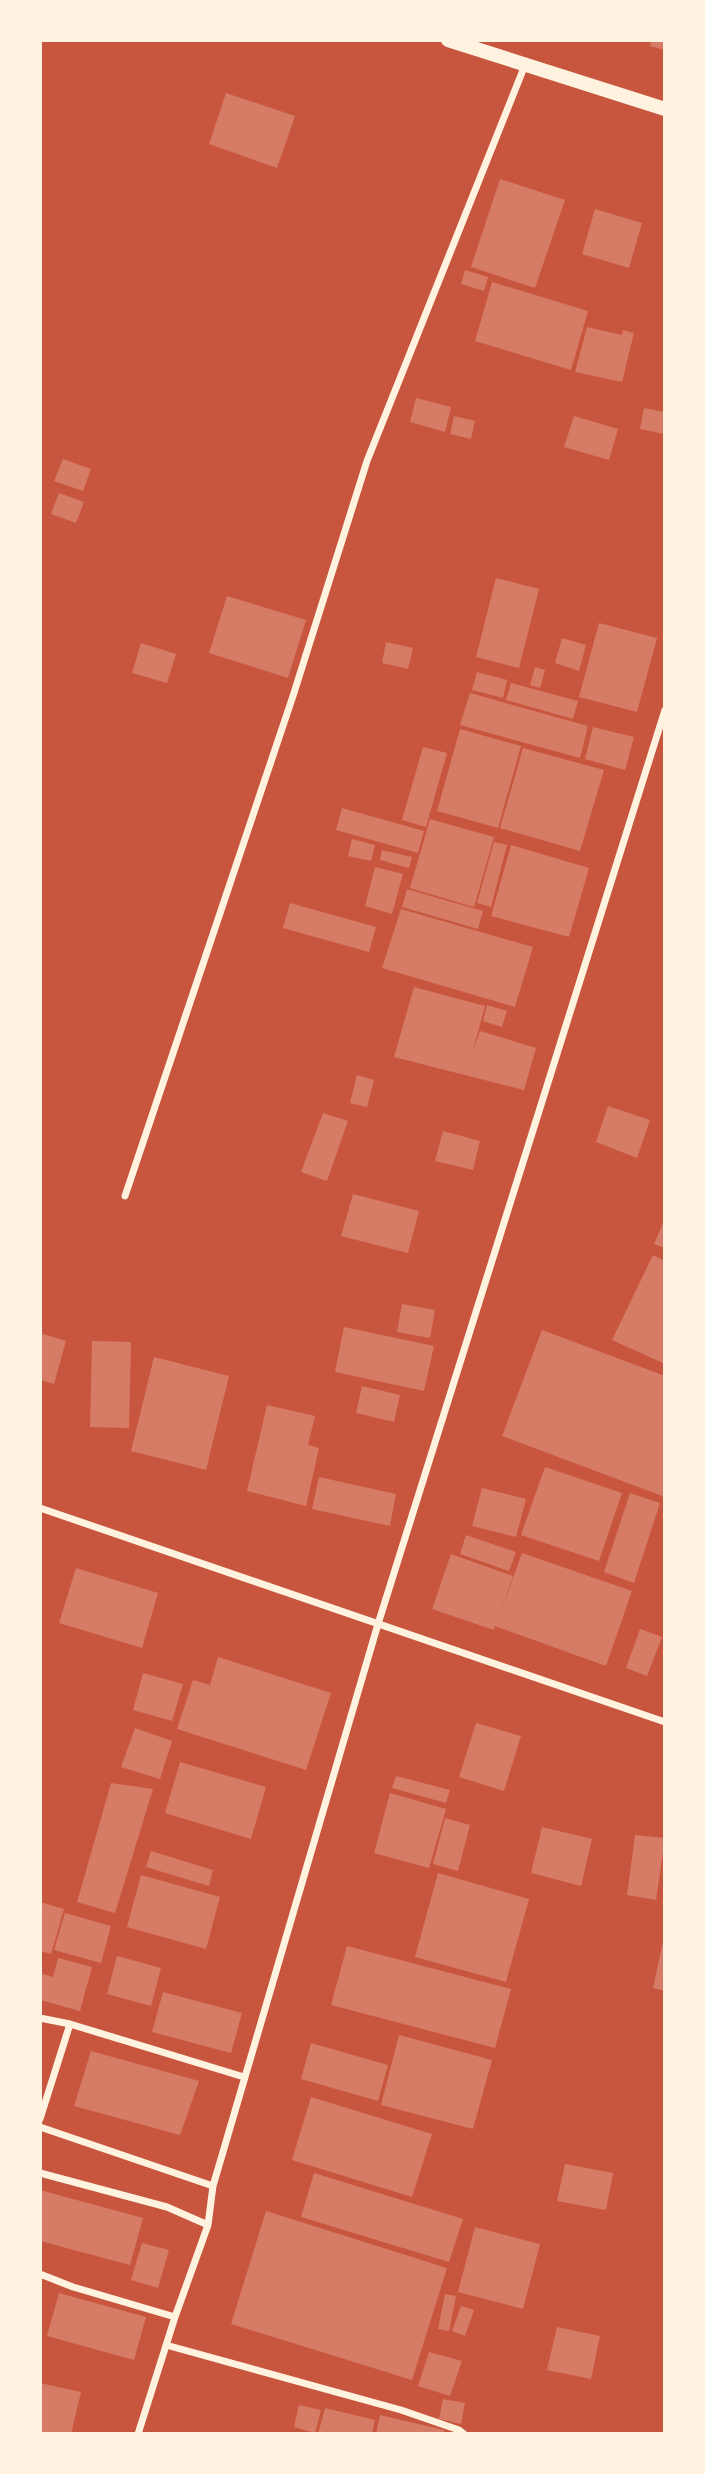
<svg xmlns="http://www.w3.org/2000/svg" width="705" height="2474" viewBox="0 0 705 2474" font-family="Roboto,sans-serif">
  <rect width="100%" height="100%" fill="#c8553d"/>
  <path fill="#d67c66" d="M652 40H665V50L650 46Z
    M226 93 295 116 277 168 209 144Z
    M500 179 565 200 535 288 471 267Z
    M595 209 642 223 629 268 582 254Z
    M465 270 488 277 484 291 461 284Z
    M492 282 588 311 571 370 475 341Z
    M587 327 622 335 623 330 634 333 622 382 575 372Z
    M416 398 451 407 445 432 410 422Z
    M644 408 665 412V434L640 429Z
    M454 416 475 421 471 439 450 434Z
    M574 416 618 429 609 460 564 447Z
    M63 459 91 469 83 491 54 481Z
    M59 493 84 502 76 523 51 514Z
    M496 578 539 589 519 668 476 657Z
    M227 596 306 620 288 678 209 653Z
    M599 623 657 638 637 712 579 697Z
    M562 638 586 645 579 671 555 663Z
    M386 642 413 648 408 669 382 663Z
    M141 643 176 654 167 683 132 673Z
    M535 667 545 670 540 688 530 685Z
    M477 672 507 680 503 698 472 690Z
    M511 683 578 701 573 719 506 700Z
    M470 693 588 726 580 758 460 725Z
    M593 727 634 737 625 770 585 759Z
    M460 729 521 746 498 828 437 811Z
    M423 747 447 753 426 827 402 820Z
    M523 748 604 770 580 851 500 828Z
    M342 808 424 831 418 853 336 830Z
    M430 819 494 837 474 907 410 888Z
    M352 839 375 845 371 861 348 856Z
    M494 842 507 845 491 907 477 903Z
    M511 845 589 868 569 937 491 916Z
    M382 850 412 857 409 868 380 860Z
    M375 867 403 874 392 914 365 906Z
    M407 889 483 911 478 929 402 907Z
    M290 903 376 927 369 952 283 928Z
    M401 909 533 947 515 1007 382 968Z
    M414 987 485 1006 473 1051 480 1031 536 1048 524 1090 394 1057Z
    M487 1005 507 1011 502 1027 483 1021Z
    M357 1075 374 1080 367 1107 350 1103Z
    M608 1106 650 1120 637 1158 596 1142Z
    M323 1113 348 1121 327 1181 301 1172Z
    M443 1131 480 1141 473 1170 435 1161Z
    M353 1194 419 1211 408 1253 341 1236Z
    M665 1219V1248L654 1244Z
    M653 1255 665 1261V1364L612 1340Z
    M402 1304 435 1310 430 1338 397 1332Z
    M344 1327 434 1346 424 1391 335 1372Z
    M542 1330 665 1376V1497L502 1436Z
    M40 1333 66 1341 54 1384 40 1380Z
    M92 1341 131 1342 129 1428 90 1427Z
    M154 1357 229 1376 206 1470 131 1451Z
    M362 1386 400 1395 394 1422 356 1413Z
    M267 1405 315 1416 308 1445 319 1448 306 1506 247 1491Z
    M545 1467 622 1493 599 1561 521 1535Z
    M319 1477 396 1494 390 1526 312 1509Z
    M482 1488 526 1499 516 1537 472 1526Z
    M630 1493 660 1503 634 1583 604 1572Z
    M466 1535 516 1552 509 1571 460 1554Z
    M522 1553 632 1591 606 1666 495 1626 494 1630 432 1609 451 1554 513 1576 499 1617Z
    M76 1568 158 1593 142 1648 59 1623Z
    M640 1629 662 1637 647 1676 626 1668Z
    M218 1657 331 1693 306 1770 177 1729 193 1680 210 1685Z
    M143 1673 183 1684 172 1721 133 1710Z
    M476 1723 521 1736 504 1791 459 1777Z
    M135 1728 172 1741 160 1779 121 1767Z
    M180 1762 266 1787 251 1839 165 1813Z
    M396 1776 450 1790 446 1803 392 1788Z
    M111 1783 153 1789 115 1913 77 1902Z
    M390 1793 446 1809 429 1868 374 1853Z
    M445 1818 470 1825 458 1871 433 1864Z
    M542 1827 592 1839 581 1886 531 1873Z
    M635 1835 665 1838 656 1900 627 1895Z
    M151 1851 213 1870 209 1886 146 1867Z
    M438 1873 529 1899 506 1982 415 1957Z
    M141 1875 220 1897 206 1949 127 1927Z
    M40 1902 64 1909 51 1954 40 1951Z
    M65 1913 111 1926 101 1963 54 1950Z
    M664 1937H665V1991L653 1988Z
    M347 1946 511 1989 495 2048 331 2005Z
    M117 1956 161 1968 151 2006 107 1994Z
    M58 1958 92 1967 80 2011 40 2000V1973L53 1977Z
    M163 1992 242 2013 231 2053 152 2032Z
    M399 2035 492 2060 473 2129 381 2105Z
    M311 2043 388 2065 378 2101 301 2079Z
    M91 2051 199 2081 180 2135 74 2106Z
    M311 2097 432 2134 412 2197 292 2160Z
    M565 2164 613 2173 606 2210 557 2201Z
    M314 2173 463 2219 449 2262 301 2217Z
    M40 2190 143 2218 130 2265 40 2241Z
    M266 2211 447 2268 412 2380 231 2324Z
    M475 2227 540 2244 523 2309 458 2292Z
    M142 2243 169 2250 158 2288 131 2280Z
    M59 2293 146 2317 134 2360 47 2336Z
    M445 2294 456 2296 449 2331 438 2329Z
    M461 2306 474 2310 465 2336 452 2331Z
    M557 2327 600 2336 591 2379 547 2370Z
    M429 2352 462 2361 450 2396 418 2386Z
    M40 2383 81 2392 71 2434H40Z
    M443 2399 465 2403 461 2424 439 2419Z
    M299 2405 321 2410 315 2433 294 2427Z
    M325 2408 375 2420 372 2434H318Z
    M380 2415 444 2430V2434H376Z"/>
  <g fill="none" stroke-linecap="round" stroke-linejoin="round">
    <path stroke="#fff3e0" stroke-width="7" d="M125 1196 293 696 367 461 525 65
      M40 1508 665 1722
      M40 2018 70 2024 244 2077
      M40 2119 70 2024
      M40 2127 213 2186
      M40 2173 167 2207 208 2225
      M40 2274 73 2287 175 2317
      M166 2345 401 2410 459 2430 464 2434
      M138 2434 175 2317 208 2225 213 2186 378 1624 665 710"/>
    <path stroke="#fff3e0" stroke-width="14" d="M448 40 665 109"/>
  </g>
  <rect width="705" height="2474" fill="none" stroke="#fff3e0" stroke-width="84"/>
</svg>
